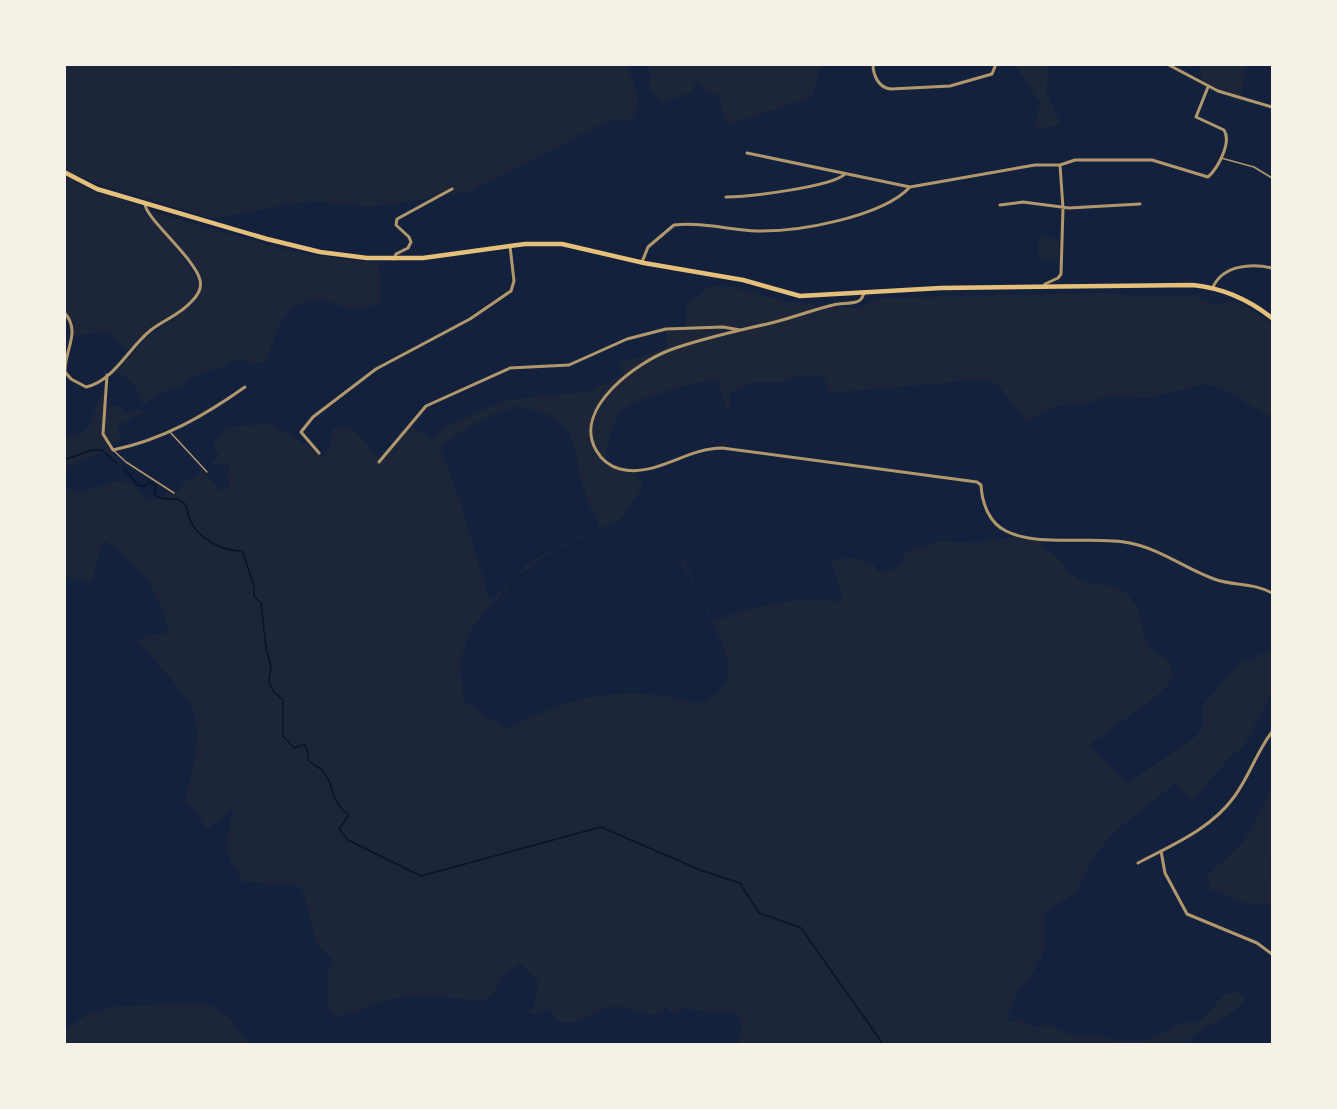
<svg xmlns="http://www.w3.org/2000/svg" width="1337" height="1109" viewBox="0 0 1337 1109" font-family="'Fira Sans',sans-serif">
  <rect width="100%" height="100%" fill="#14213d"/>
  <path fill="#1d2539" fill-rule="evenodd" d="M226 64 238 69 240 64 628 65C633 88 645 95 632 119L623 122 614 118 471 191 372 207 309 201 213 218 100 185 82 177 77 183 94 191 138 205 170 239 198 281 196 293 185 306 154 326 128 350 108 332 74 336 73 324 65 310V65Z
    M648 65V64L821 65 812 97 731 124 726 120 718 96 705 90 697 80 692 92 661 104 649 85 651 75 647 69Z
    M1015 65H1048L1047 93 1061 124 1034 130 1040 103Z
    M1201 65H1246L1240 103 1201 81Z
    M150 211 301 254 379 263 380 303C372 305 361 309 352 308 342 307 331 301 320 300 284 299 276 333 267 361L254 364 237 359 228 362 225 366 199 374 180 387 162 392 143 406 134 385 116 370 145 339 192 305 203 285 196 267Z
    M1038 236 1059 240 1058 259H1039Z
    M711 286 733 287 788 302 812 304 819 311 837 305 859 309 871 300 881 298 1098 293 1169 297 1194 295 1213 304 1239 302 1272 324V417L1219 388 1206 384 1147 398 1108 396 1087 404 1056 406 1026 421 999 386 988 379 830 393 824 378 814 375 798 376 782 382H754L729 393 731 407 726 408 718 378C696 384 636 396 622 411 610 425 607 447 603 464L620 470 637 472 643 487 622 518 544 556 519 575 474 625 462 652 465 655 460 660 464 701 506 729C568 696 628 682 696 704 708 699 724 692 728 678 736 652 690 586 680 557H683L696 589 715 621C758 605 796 595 842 602 842 585 832 572 832 560L851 558 874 564 876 571 884 573 903 563 904 553 940 541 979 543 1010 537 1042 541 1044 549C1063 558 1065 572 1079 579 1092 586 1107 582 1120 589 1148 607 1139 637 1152 650 1158 656 1166 657 1171 664V674L1175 676C1153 705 1116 722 1089 746L1127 783 1194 738 1203 727V705L1240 663 1272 650V693L1242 749 1234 753 1192 801 1176 783 1111 835 1092 860 1075 893 1043 913C1045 927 1046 946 1040 960 1031 980 1007 999 1008 1022L1019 1020 1034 1027 1048 1024 1073 1036 1100 1035 1116 1041 1140 1042 1157 1036 1184 1021 1191 1024 1202 1019 1225 994 1238 992 1246 999C1234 1018 1188 1034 1185 1044H738C742 1033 743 1025 737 1015L731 1013 693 1010 685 1006 678 1013 670 1012 665 1006 663 1013C647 1019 629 1005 612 1007 590 1010 579 1031 555 1019L551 1008C543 1012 537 1017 527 1011L535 1008 533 1001 538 999 534 993 539 986 537 980 520 963 503 976 494 993 483 1001C453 998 419 993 388 1000 369 1005 354 1015 334 1016L329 1011 327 969 333 964 331 956C308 944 312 910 301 889L291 884 244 882 230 861 226 850 233 807 207 830 192 807 185 804C189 780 199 751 197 726 194 697 155 662 136 641L156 634H165L168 630C159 588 138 564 103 540L91 583 65 576V486L80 492 122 480C143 485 139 512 170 492L174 494 180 490 186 478 190 482 200 474 198 472 201 470 221 491 230 486 227 476 230 464 213 465 212 461 220 457 213 445 224 427 270 424 323 455 331 444 332 428H352L377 456 384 459 411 425 432 440 443 428 505 400 593 391 596 386 609 383 624 372 619 363 667 348 665 331 686 326 687 303C698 299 701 292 711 286ZM518 406C584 420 568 440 585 492 588 504 595 516 600 527L545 553 526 565 490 602 458 495 440 449C461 427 489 415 518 406Z
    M104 391 107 406H120L127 413 142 409 144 411 118 427 117 432 123 438 107 446 122 465 120 467 102 452 65 467V435C98 438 91 408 104 391Z
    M1272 788V861H1270L1272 905 1249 904 1210 889 1207 876 1243 843Z
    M207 1004C226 1008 237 1030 249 1044H65V1029L88 1014 118 1006Z"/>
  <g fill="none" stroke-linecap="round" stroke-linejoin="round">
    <path stroke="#0b132b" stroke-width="1.5" d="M64 460 92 450H102L119 465
      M125 470 139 486H145L149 482 156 486 154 495C163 502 172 496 181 501 188 505 187 511 189 518 197 538 221 551 242 551L254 585V596L261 603 266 648 271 667 269 681 273 691 283 700V736L294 748 304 744 308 752V760C312 764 319 767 323 771 337 788 327 798 349 815L339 829 348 840 421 876 601 827 700 870 740 883 759 913 801 928 883 1044"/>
    <path stroke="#b1986c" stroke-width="1.5" d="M1221 158 1254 167 1272 178
      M170 432 207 472
      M113 450 126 462 174 493"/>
    <path stroke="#b1986c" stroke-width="3" d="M873 64C873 76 879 88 891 89L950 86 992 74 996 64
      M1167 64 1218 91 1272 107
      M747 153 910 187
      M726 197C747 197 832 187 845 174
      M1000 205 1023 202 1069 208 1140 204
      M394 259 396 254 408 248 411 242 409 237 396 225 397 219 452 189
      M642 262 648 247 674 225C703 222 729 230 757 231 798 232 882 217 910 187L1035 165H1060L1075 160H1152L1208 177C1218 168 1232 142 1224 130L1196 117 1208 87
      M1044 287 1045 284 1058 278 1061 274 1063 208 1060 165
      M1213 287C1223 265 1252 263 1272 268
      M864 293C862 298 861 301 856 302 848 304 840 303 833 305 812 310 792 318 771 323 737 331 703 338 670 350 638 362 572 408 596 450 601 459 609 466 620 469 655 478 686 448 722 448L977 482 981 485C982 503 989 523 1006 531 1040 548 1093 535 1130 543 1160 549 1186 569 1214 579 1233 586 1255 583 1272 593
      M64 312C82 332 64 350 65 372L71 379 86 387C114 381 129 347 151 330 164 320 181 314 192 301 197 296 202 288 200 280 195 258 143 216 145 203
      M107 375 103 434 113 450C162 440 204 416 245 387
      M319 453 301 432 313 417 376 369 470 319 511 291 514 281 510 246
      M379 462 426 406 510 368 569 365 627 339 666 329 723 327 740 330
      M1161 851 1165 873 1187 914 1257 943 1272 954
      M1138 863C1172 845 1211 829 1234 797 1249 777 1257 751 1272 732"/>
    <path stroke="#e5c07b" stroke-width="4.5" d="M64 172 97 189 267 239 320 252 367 258H423L525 244H562L644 263 743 280 800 296 941 288 1193 285C1223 288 1248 299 1272 318"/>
  </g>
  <rect width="1337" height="1109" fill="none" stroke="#f6f1e7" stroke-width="132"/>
</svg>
